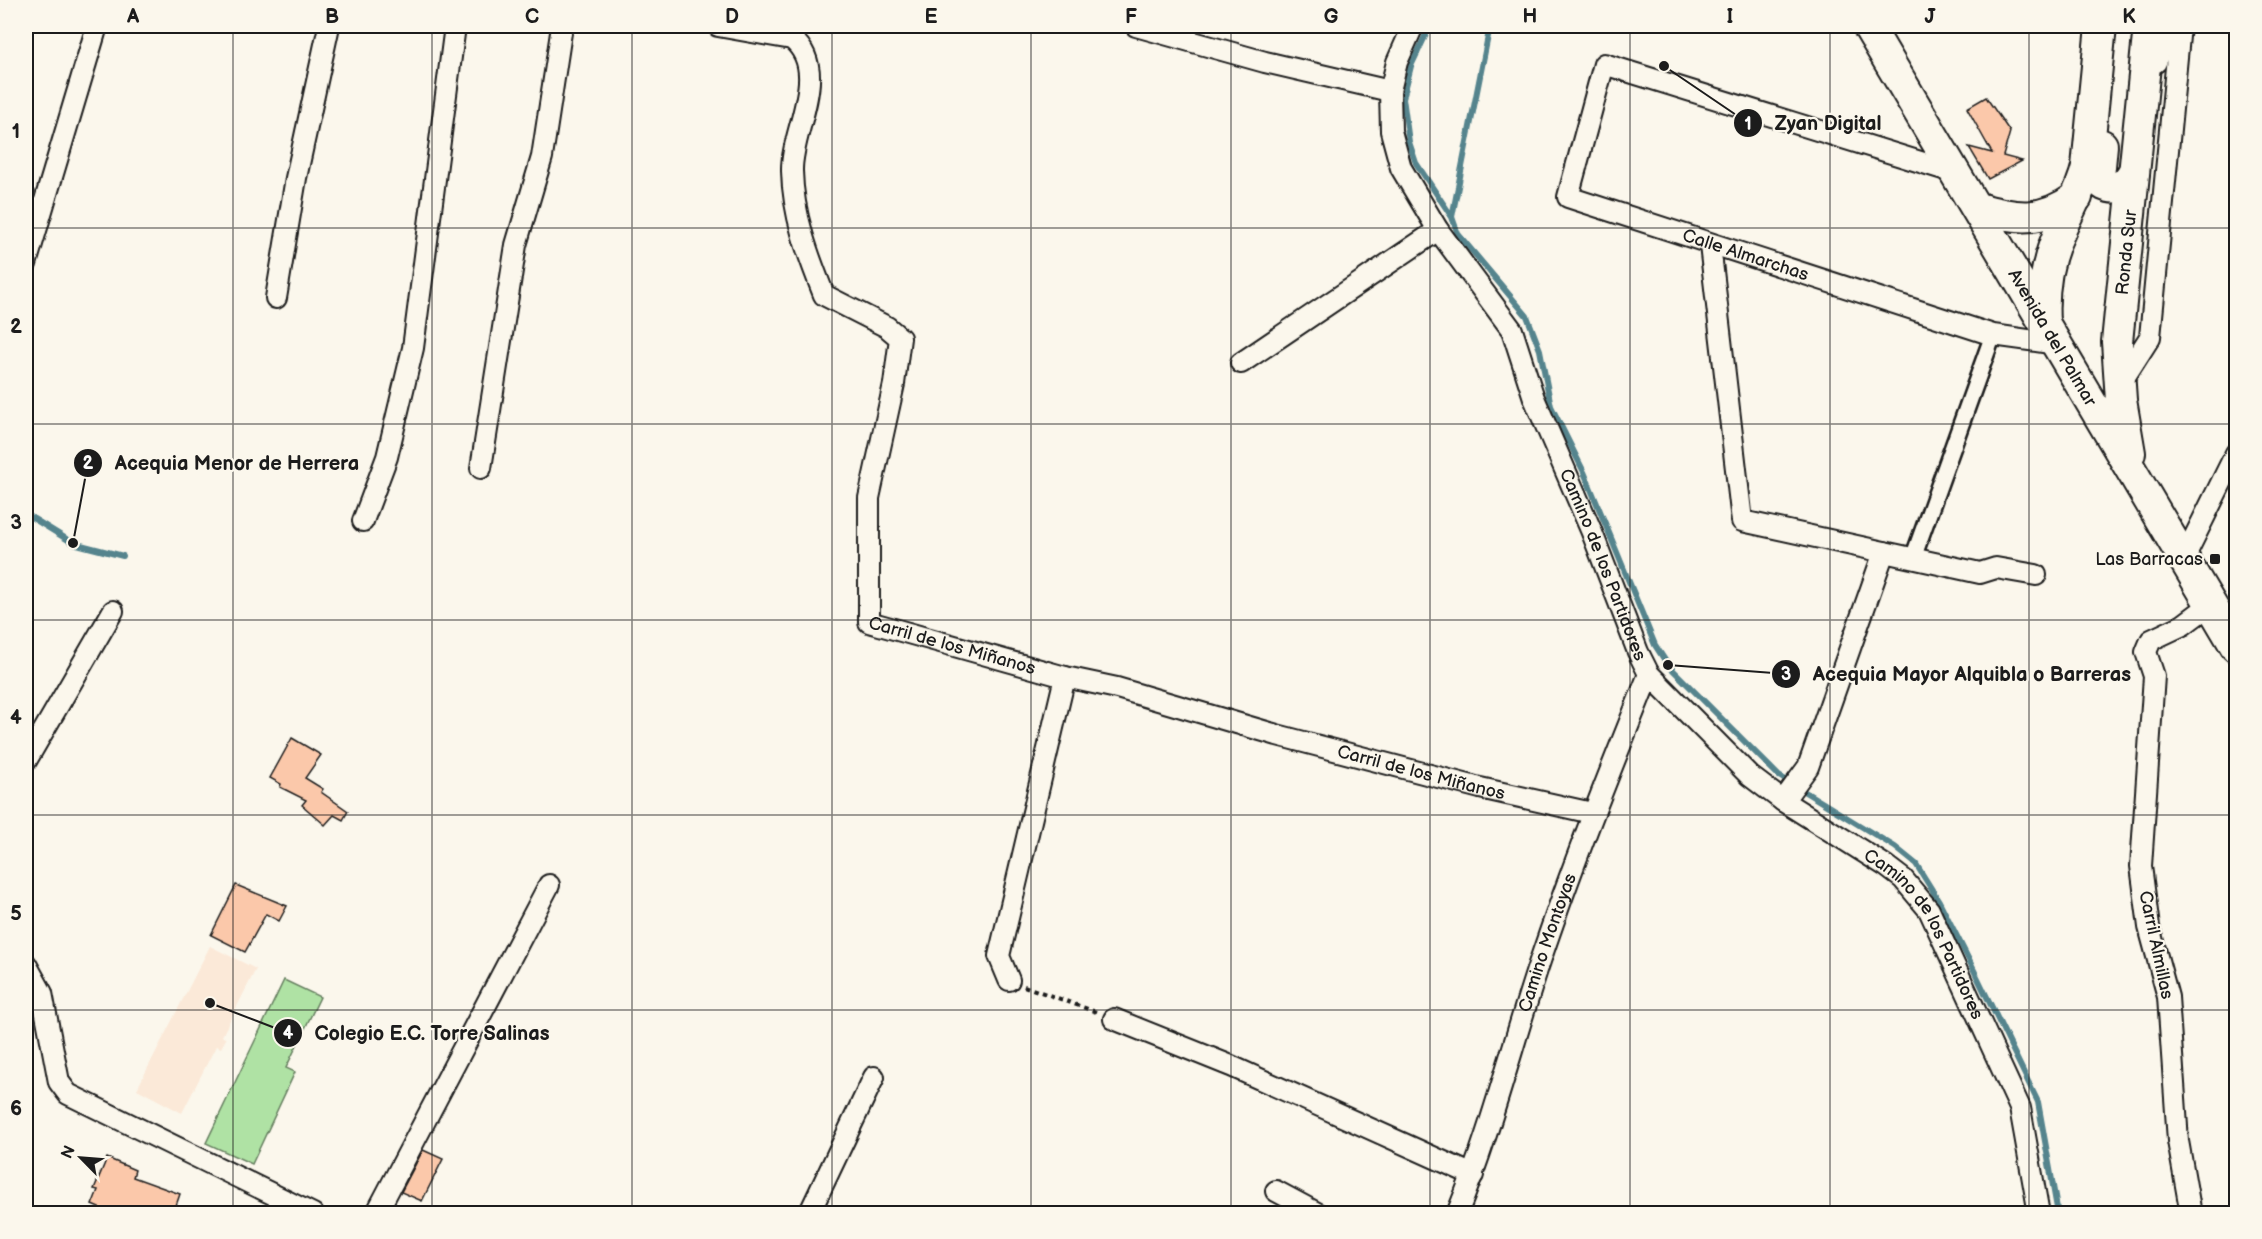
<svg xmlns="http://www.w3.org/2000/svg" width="2262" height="1239" viewBox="0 0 2262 1239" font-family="'Balsamiq Sans',sans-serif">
  <rect width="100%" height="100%" fill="#fbf7ec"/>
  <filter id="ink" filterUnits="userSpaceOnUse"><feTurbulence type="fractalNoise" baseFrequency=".0167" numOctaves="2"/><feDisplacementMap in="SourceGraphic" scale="12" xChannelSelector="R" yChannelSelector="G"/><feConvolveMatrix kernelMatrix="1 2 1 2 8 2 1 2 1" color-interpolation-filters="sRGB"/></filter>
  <g filter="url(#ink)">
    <path fill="#fbe9d8" d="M210 946 256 969 222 1036 226 1039 221 1048 216 1046 182 1113 137 1089Z"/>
    <path fill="#afe2a4" stroke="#667f60" stroke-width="1.5" d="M284 980 320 997 286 1068 295 1072 252 1164 206 1143Z"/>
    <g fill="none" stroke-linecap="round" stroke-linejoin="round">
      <path stroke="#55848d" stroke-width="6" d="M1430 26 1411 66 1403 98 1409 142 1416 163 1452 217 1458 234 1527 316 1540 350 1551 406 1584 472 1655 645 1668 665 1779 776 1895 847 1916 864 1939 901 1969 960 2038 1102 2058 1214
        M1452 217 1490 26
        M26 514 73 543 123 556"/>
    </g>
    <path fill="#fbc8aa" stroke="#1c1c1c" stroke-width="1.5" d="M1986 97 2010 132 2003 156 2022 161 1988 179 1969 147 1992 153 1967 108Z
      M292 738 321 755 305 778 323 789 321 792 348 811 343 820 334 815 325 825 302 805 306 800 280 787 281 784 270 778Z
      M236 885 287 906 279 921 266 914 245 952 211 935Z
      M423 1150 443 1159 422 1201 401 1192Z
      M107 1158 135 1170 133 1177 180 1194 173 1214H113L92 1205 98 1190 94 1189Z"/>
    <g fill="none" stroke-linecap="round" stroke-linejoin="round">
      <defs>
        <path id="pedestrian" d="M1913 558 1993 335"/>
        <g id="minor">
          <path id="s1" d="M718 26 792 39C831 71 791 130 792 171 793 215 808 255 824 295L887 327 900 338 894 384 869 498V622L1065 677 1117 688 1277 735 1480 788 1592 813"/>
          <path d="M1136 26 1265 62 1390 91"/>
          <path id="s2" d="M1413 26 1397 62 1390 91 1391 131 1401 168 1438 230 1512 330 1534 398 1591 530 1638 652 1649 674 1750 776 1783 801 1886 866 1903 879 1929 910 2020 1108 2039 1214"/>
          <path d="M2156 62 2166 26"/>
          <path id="s3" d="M1956 173 1604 64 1568 197 1993 335 2057 344"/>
          <path d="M1710 245 1742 521 1980 573 1996 568 2036 575"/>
          <path d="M26 264 97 26"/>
          <path d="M276 298 296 178 329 26"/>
          <path d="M1241 363 1438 230"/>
          <path d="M2120 384 2150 337 2180 26"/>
          <path d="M481 468 516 245 542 157 562 26"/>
          <path d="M363 521 387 457 413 348 455 26"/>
          <path d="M2184 558 2236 453"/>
          <path d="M26 761 113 611"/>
          <path d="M1783 801 1808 767 1884 552"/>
          <path d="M26 964 42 993 59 1082 68 1094 313 1214"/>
          <path d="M1009 980 999 956 1065 677"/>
          <path d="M1114 1019 1231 1066 1473 1175"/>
          <path d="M1276 1191 1319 1214"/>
          <path d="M376 1214 549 885"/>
          <path d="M809 1214 874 1077"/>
          <path id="s4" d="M1457 1214C1490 1134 1511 1049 1538 967 1571 868 1610 771 1649 674"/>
          <path d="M2191 1214 2178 1141 2168 997 2149 927 2141 866 2154 676 2146 652 2151 640 2183 625 2211 604"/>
        </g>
        <g id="primary">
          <path id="s5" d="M1868 26 2236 647"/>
          <path d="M2102 145 2099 177 2104 185C2119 192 2127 183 2134 171"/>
          <path d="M1977 208C2017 219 2041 223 2077 197"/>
          <path d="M2044 322C2042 289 2047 257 2062 227 2071 206 2082 189 2087 167L2101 26"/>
          <path id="s6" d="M2130 453 2121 400 2117 342 2149 26"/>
        </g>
      </defs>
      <use href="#pedestrian" stroke="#1c1c1c" stroke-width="20"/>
      <use href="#minor" stroke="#1c1c1c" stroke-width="24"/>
      <use href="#primary" stroke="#1c1c1c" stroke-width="34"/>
      <path stroke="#1c1c1c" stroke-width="4" stroke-dasharray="4.5 4.5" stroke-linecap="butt" d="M1024 986 1099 1013"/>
      <use href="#pedestrian" stroke="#fbf7ec" stroke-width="15"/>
      <use href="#minor" stroke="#fbf7ec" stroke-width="20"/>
      <use href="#primary" stroke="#fbf7ec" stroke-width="30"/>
    </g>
  </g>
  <path fill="none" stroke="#1c1c1c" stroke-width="1.5" stroke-opacity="0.55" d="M233 26V1214M432 26V1214M632 26V1214M832 26V1214M1031 26V1214M1231 26V1214M1430 26V1214M1630 26V1214M1830 26V1214M2029 26V1214M26 228H2236M26 424H2236M26 620H2236M26 815H2236M26 1010H2236"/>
  <rect fill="#1c1c1c" stroke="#fbf7ec" stroke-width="2" x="2209" y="553" width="12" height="12" rx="3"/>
  <g text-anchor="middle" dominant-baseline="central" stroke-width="4.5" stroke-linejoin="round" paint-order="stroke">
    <g font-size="18" fill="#1c1c1c" stroke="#fbf7ec">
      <text stroke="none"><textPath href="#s6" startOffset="202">Ronda Sur</textPath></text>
      <text stroke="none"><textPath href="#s3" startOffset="693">Calle Almarchas</textPath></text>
      <text stroke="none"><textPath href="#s5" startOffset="362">Avenida del Palmar</textPath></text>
      <text stroke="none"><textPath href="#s2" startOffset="596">Camino de los Partidores</textPath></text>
      <text stroke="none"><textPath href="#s1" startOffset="804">Carril de los Miñanos</textPath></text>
      <text stroke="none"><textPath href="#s1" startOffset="1290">Carril de los Miñanos</textPath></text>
      <text stroke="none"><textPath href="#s2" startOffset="1100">Camino de los Partidores</textPath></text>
      <text stroke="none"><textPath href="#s4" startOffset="286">Camino Montoyas</textPath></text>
      <text transform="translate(2156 945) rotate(78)">Carril Almillas</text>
    </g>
    <g font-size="18" fill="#1c1c1c" stroke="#fbf7ec" text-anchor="end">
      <text x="2203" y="559">Las Barracas</text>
    </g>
  </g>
  <path fill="none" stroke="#1c1c1c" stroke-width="2" d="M1664 66L1748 123M73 543L88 463M1668 665L1786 674M210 1003L288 1033"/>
  <g fill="#1c1c1c" stroke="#fbf7ec" stroke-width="2">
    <circle cx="1664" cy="66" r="6"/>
    <circle cx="73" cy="543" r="6"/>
    <circle cx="1668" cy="665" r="6"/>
    <circle cx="210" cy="1003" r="6"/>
    <circle cx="1748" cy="123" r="15"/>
    <circle cx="88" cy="463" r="15"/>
    <circle cx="1786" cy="674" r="15"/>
    <circle cx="288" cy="1033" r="15"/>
  </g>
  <g font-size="18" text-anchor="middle" font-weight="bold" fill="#fff">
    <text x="1748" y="130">1</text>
    <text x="88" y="469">2</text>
    <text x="1786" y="680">3</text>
    <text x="288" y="1039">4</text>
  </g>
  <g font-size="20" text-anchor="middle" font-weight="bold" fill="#1c1c1c" stroke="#fbf7ec" stroke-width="4.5" stroke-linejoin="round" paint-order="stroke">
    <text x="1828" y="130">Zyan Digital</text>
    <text x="237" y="470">Acequia Menor de Herrera</text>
    <text x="1972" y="681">Acequia Mayor Alquibla o Barreras</text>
    <text x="432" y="1040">Colegio E.C. Torre Salinas</text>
  </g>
  <rect width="2262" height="1239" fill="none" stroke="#fbf7ec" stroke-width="66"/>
  <g transform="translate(81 1158) rotate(295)" stroke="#fbf7ec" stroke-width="4.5" paint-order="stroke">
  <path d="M0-4.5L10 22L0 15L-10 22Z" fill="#1c1c1c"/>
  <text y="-9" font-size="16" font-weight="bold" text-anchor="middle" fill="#1c1c1c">N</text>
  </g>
  <rect x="33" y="33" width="2196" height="1173" fill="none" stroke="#1c1c1c" stroke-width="2"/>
  <g font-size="20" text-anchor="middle" font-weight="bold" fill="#1c1c1c">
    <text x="133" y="23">A</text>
    <text x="332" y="23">B</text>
    <text x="532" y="23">C</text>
    <text x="732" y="23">D</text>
    <text x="931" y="23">E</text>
    <text x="1131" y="23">F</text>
    <text x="1331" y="23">G</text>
    <text x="1530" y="23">H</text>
    <text x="1730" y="23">I</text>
    <text x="1930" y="23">J</text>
    <text x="2129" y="23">K</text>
    <text x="16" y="138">1</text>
    <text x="16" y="333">2</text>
    <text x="16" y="529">3</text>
    <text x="16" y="724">4</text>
    <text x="16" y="920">5</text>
    <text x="16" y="1115">6</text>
  </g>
</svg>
